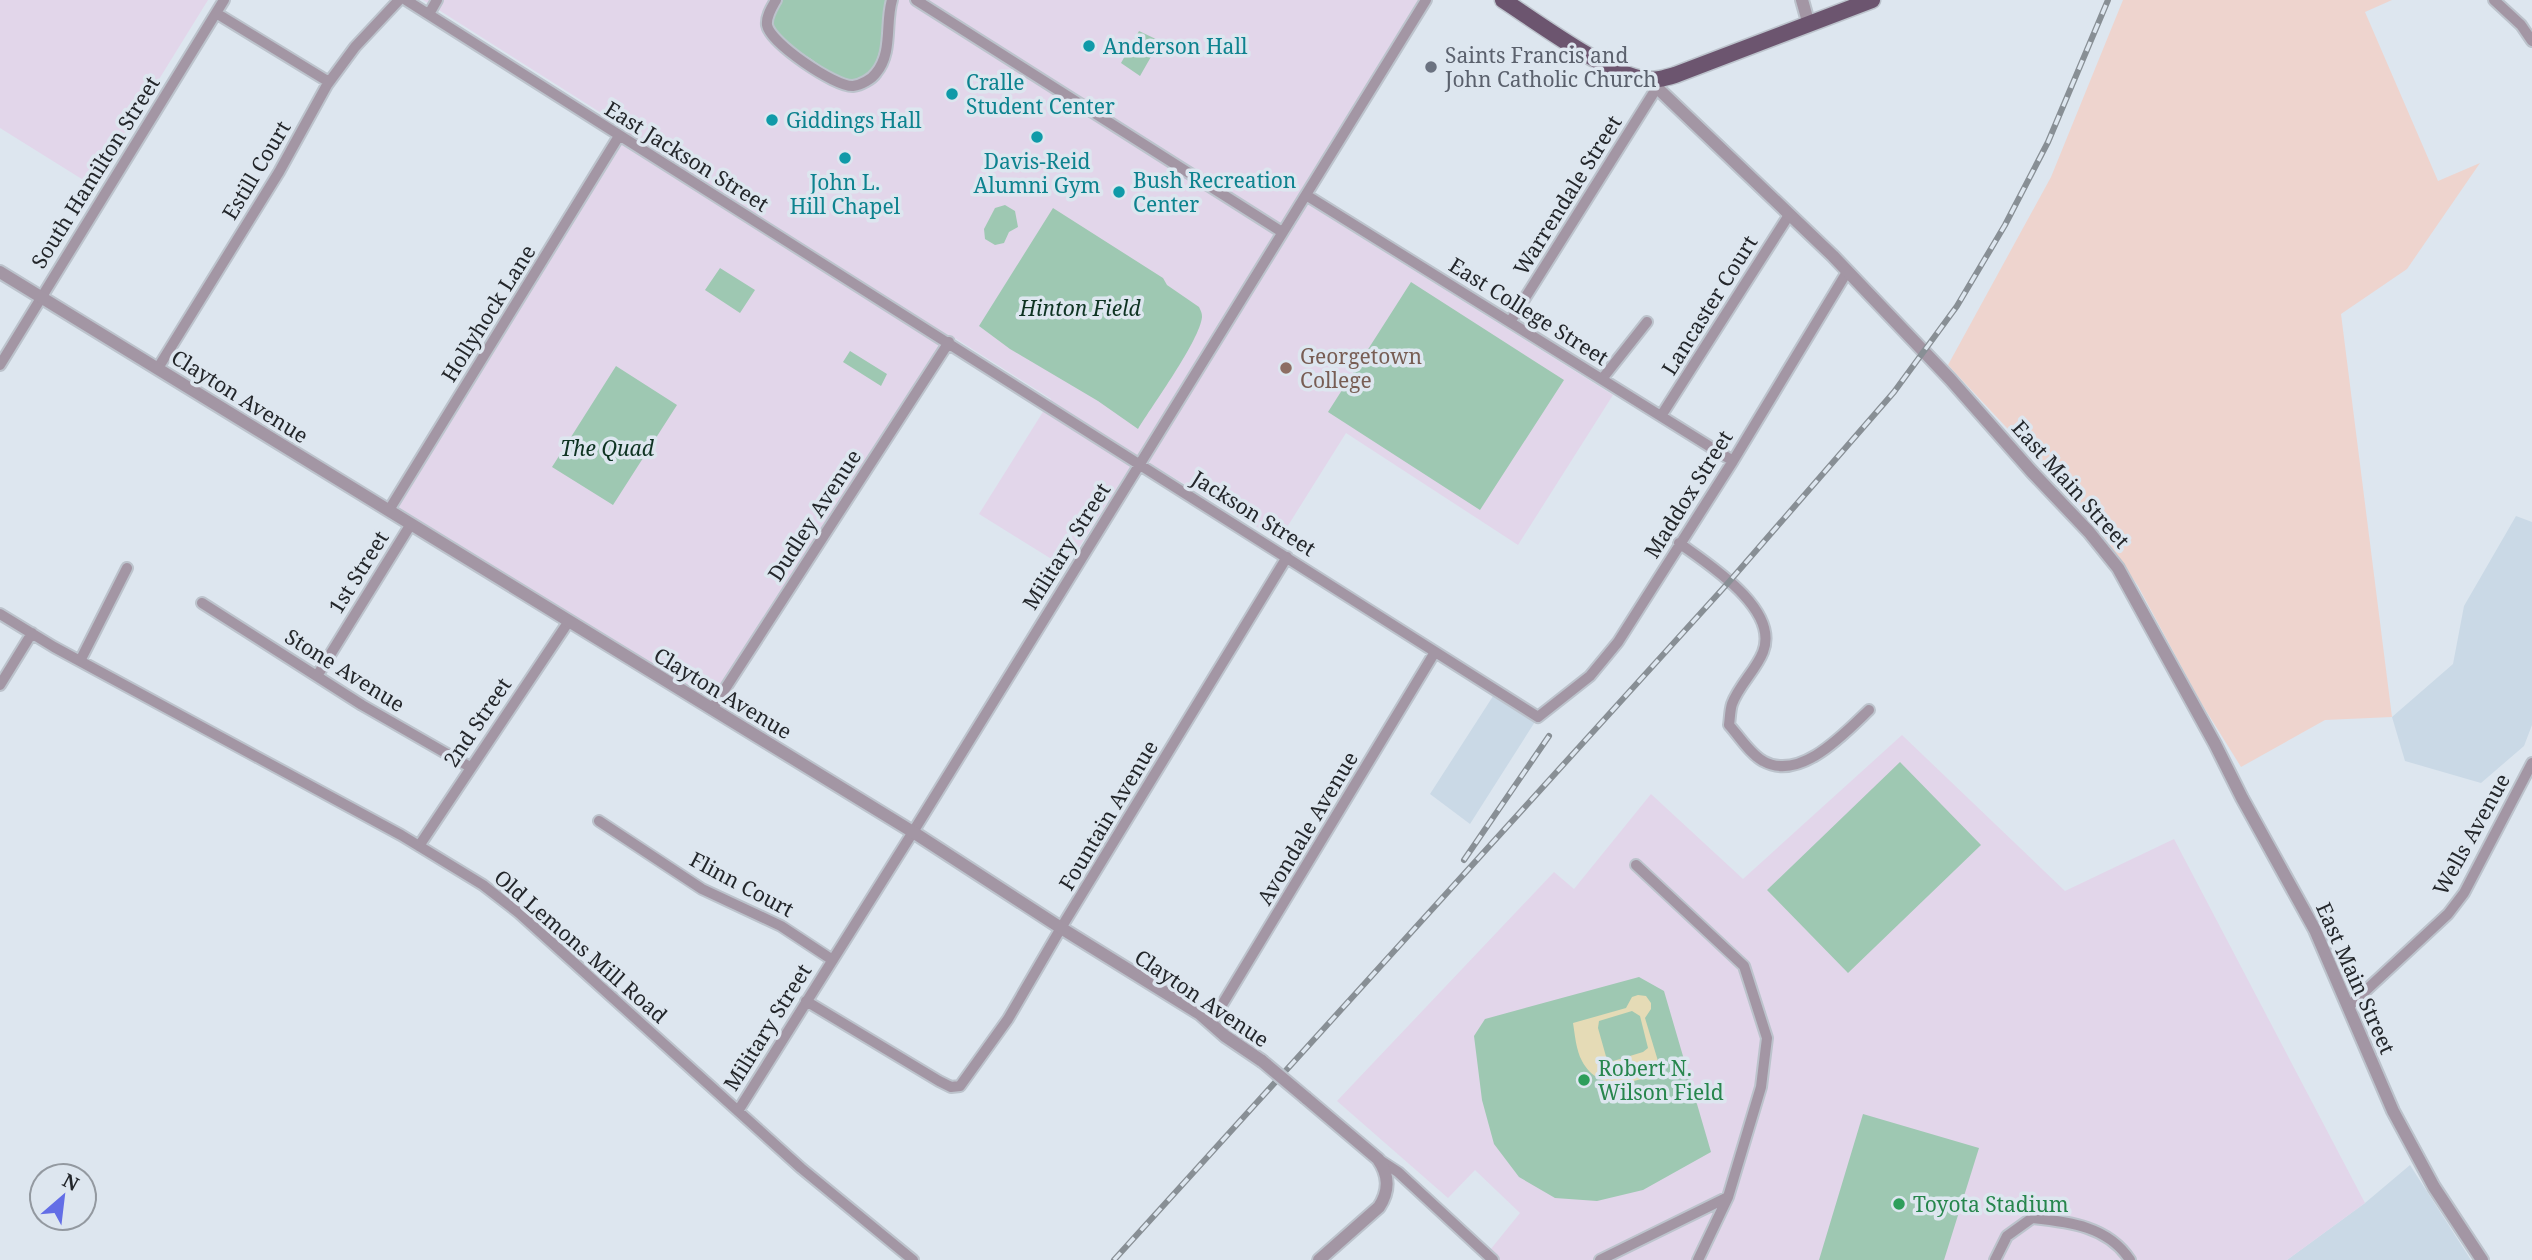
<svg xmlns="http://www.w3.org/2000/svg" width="2532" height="1260" viewBox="0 0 2532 1260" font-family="'Noto Serif',serif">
  <rect width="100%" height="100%" fill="#dde6ef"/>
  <path fill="#eed4ce" d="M2123 0H2392L2365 12 2438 181 2480 163 2407 269 2341 314 2392 717 2325 720 2241 767 2200 701 2138 586 2093 520 1948 365 2051 177Z"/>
  <path fill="#cad9e6" d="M2516 516 2532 522V725L2524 746 2481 783 2405 761 2392 717 2453 664 2464 606Z
    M1497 690 1538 717 1470 824 1430 794Z
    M2410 1165 2471 1260H2287L2365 1203Z"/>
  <path fill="#e2d6ea" d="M0 0H208L93 186 0 128Z
    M423 0H1419L1298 198 1613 395 1518 545 1346 433 1279 540 1137 456 1066 568 979 514 1051 399 950 335 713 703 394 507 628 130Z
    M1902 735 2065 891 2174 839 2365 1203 2287 1260H1482L1520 1213 1475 1170 1448 1198 1337 1101 1554 872 1574 889 1651 794 1743 879Z"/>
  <path fill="#9ec8b2" d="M782 0H885C884 22 884 91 845 79 832 76 819 64 808 57 795 49 777 42 773 25 772 16 778 8 782 0Z
    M1139 31 1160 41 1140 76 1121 63Z
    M1005 205 1015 211 1018 227 1009 232 1004 243 995 245 985 239 984 229 995 208Z
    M1053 208 1163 278 1167 285 1199 307C1201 311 1202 313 1202 317 1200 340 1152 406 1138 429L1098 401 1010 349 979 326Z
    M720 268 755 290 740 313 705 290Z
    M1411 282 1564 380 1480 510 1328 412Z
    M850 351 887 374 881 386 843 362Z
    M616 366 677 405 613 505 552 467Z
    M1900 762 1981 845 1848 973 1767 890Z
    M1639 977 1664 991 1711 1152 1643 1190 1597 1201 1555 1198 1519 1177 1494 1144 1482 1100 1474 1036 1485 1019Z
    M1863 1114 1979 1148 1944 1260H1819Z"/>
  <path fill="#e5dbb6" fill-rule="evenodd" d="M1638 995 1646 996 1651 1003V1009L1645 1018 1661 1071C1635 1084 1599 1093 1582 1061 1576 1050 1575 1035 1573 1023L1626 1008 1632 997ZM1632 1011 1640 1016 1648 1048 1643 1052 1610 1062 1607 1060 1598 1028 1599 1021Z"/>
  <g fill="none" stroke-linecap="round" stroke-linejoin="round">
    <defs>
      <path id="minor" d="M406 0 1538 717 1590 676 1618 642 1733 461 1847 272
        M776 0C772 7 766 16 767 25 770 43 835 87 853 86 861 85 872 79 876 73 893 53 885 23 892 0
        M916 0 1282 232
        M2494 0 2521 25 2532 41
        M216 13 329 82
        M429 14 437 0
        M1306 195 1733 461
        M1510 322 1656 89
        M0 365 224 0
        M158 368 279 172 327 85 355 47 399 0
        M1602 379 1647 322
        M1661 416 1789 215
        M389 510 619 136
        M1679 543C1708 564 1780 609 1763 652 1756 670 1739 685 1732 704 1730 710 1730 718 1729 725 1739 736 1750 754 1763 761 1800 782 1844 734 1869 710
        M202 603 362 705 470 767
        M0 614 54 647 401 835 483 885 519 913 801 1168 913 1260
        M80 661 127 568
        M317 676 411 524
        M0 685 32 633
        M712 709 949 342
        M599 821 702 889 781 926 831 959
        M419 846 569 621
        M1636 865 1744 966 1767 1038 1761 1087 1728 1197 1698 1260
        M806 1001 939 1081 951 1087 960 1086 1008 1019 1061 928 1287 557
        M2348 1007 2448 914 2464 893 2532 763
        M1211 1023 1435 652
        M738 1111 913 832 1426 0
        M1378 1159 1398 1172 1493 1260
        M1600 1260 1728 1197
        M1995 1260 2007 1236 2032 1218C2069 1222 2108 1226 2130 1260"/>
      <path id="tertiary" d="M1802 0 1809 25
        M1649 80 1833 256 1950 379 2032 472 2089 532 2118 568 2215 744 2242 798 2315 930 2393 1111 2434 1187 2482 1260
        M0 272 913 832 1061 928 1200 1014 1225 1036 1262 1061
        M1306 1098 1378 1159C1389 1175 1390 1190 1379 1207L1319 1260"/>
      <path id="primary" d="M1503 0C1537 22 1607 74 1644 79 1655 81 1665 78 1675 75L1872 0"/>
    </defs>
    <use href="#minor" stroke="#bcc3cc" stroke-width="14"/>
    <use href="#tertiary" stroke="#bcc3cc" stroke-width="16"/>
    <use href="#primary" stroke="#bcc3cc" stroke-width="19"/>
    <use href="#minor" stroke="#a396a4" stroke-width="10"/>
    <use href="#tertiary" stroke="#a396a4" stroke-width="12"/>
    <use href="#primary" stroke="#6c556f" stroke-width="16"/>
    <defs>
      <path id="rail" d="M1464 860 1549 736
        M1114 1260 1728 583 1894 392 1957 306 2005 225 2048 142 2108 0"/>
    </defs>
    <use href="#rail" stroke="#888f95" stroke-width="6"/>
    <use href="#rail" stroke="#dde6ef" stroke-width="3.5" stroke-dasharray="10" stroke-linecap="butt"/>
    <defs>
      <path id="tertiary-bridge" d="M1262 1061 1306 1098"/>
    </defs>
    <use href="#tertiary-bridge" stroke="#bcc3cc" stroke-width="16" stroke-linecap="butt"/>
    <use href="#tertiary-bridge" stroke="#a396a4" stroke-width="12"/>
  </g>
  <g fill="#0f9aa8" stroke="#dde6ef" stroke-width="2.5">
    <circle cx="1089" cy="46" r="7"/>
    <circle cx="952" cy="94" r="7"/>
    <circle cx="772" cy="120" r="7"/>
    <circle cx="1037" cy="137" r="7"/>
    <circle cx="845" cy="158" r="7"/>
    <circle cx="1119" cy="192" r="7"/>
  </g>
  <circle fill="#6b7280" stroke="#dde6ef" stroke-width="2.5" cx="1431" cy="67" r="7"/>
  <circle fill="#8d6e63" stroke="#dde6ef" stroke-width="2.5" cx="1286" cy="368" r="7"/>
  <g fill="#2e9e5b" stroke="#dde6ef" stroke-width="2.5">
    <circle cx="1584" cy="1080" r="7"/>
    <circle cx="1899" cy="1204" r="7"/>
  </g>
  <g text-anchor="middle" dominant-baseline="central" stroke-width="7" stroke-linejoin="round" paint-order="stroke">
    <g font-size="21" fill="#0d838f" stroke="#dde6ef" text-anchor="start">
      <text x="1103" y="46">Anderson Hall</text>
      <text x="966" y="82">Cralle<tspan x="966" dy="24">Student Center</tspan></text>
      <text x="786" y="120">Giddings Hall</text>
      <text x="1037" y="161" text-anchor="middle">Davis-Reid<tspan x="1037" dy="24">Alumni Gym</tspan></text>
      <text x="1133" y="180">Bush Recreation<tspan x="1133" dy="24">Center</tspan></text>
      <text x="845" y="182" text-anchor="middle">John L.<tspan x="845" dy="24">Hill Chapel</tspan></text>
    </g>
    <g font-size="21" fill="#5b616d" stroke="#dde6ef" text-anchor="start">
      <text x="1445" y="55">Saints Francis and<tspan x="1445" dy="24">John Catholic Church</tspan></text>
    </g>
    <g font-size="21" fill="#23262a" stroke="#dde6ef">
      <text transform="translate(687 156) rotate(32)">East Jackson Street</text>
      <text transform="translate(256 170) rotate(-59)">Estill Court</text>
      <text transform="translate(95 172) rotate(-58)">South Hamilton Street</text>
      <text transform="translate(1567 195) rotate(-58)">Warrendale Street</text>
      <text transform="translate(1709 305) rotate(-58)">Lancaster Court</text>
      <text transform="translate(1529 311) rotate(32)">East College Street</text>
      <text transform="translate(488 313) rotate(-58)">Hollyhock Lane</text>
      <text transform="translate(240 396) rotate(32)">Clayton Avenue</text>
      <text transform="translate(2071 484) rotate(48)">East Main Street</text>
      <text transform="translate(1688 494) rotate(-58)">Maddox Street</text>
      <text transform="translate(1254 513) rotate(32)">Jackson Street</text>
      <text transform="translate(814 515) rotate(-57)">Dudley Avenue</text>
      <text transform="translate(1066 546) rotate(-58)">Military Street</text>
      <text transform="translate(358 572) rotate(-58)">1st Street</text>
      <text transform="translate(345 670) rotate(32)">Stone Avenue</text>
      <text transform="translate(723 693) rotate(31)">Clayton Avenue</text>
      <text transform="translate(477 722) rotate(-56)">2nd Street</text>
      <text transform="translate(1108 815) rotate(-59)">Fountain Avenue</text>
      <text transform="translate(1307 828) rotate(-59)">Avondale Avenue</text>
      <text transform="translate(2471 834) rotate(-61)">Wells Avenue</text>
      <text transform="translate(742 884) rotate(28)">Flinn Court</text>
      <text transform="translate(581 946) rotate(41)">Old Lemons Mill Road</text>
      <text transform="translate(2356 978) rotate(66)">East Main Street</text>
      <text transform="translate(1202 998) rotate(34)">Clayton Avenue</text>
      <text transform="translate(767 1027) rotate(-58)">Military Street</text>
    </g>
    <g font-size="21" font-style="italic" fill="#0e3322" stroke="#dde6ef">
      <text x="1080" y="308">Hinton Field</text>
      <text x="607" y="448">The Quad</text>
    </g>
    <g font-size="21" fill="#785e54" stroke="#dde6ef" text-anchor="start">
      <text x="1300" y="356">Georgetown<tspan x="1300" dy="24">College</tspan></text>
    </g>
    <g font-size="21" fill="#27864d" stroke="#dde6ef" text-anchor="start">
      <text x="1598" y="1068">Robert N.<tspan x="1598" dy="24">Wilson Field</tspan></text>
      <text x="1913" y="1204">Toyota Stadium</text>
    </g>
  </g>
  <g transform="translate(63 1197) rotate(28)"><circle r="33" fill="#dde6ef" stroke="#9399a0" stroke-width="2"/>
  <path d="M0-5L12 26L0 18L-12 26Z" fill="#636ee6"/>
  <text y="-10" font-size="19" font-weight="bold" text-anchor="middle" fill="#23262a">N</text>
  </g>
</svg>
